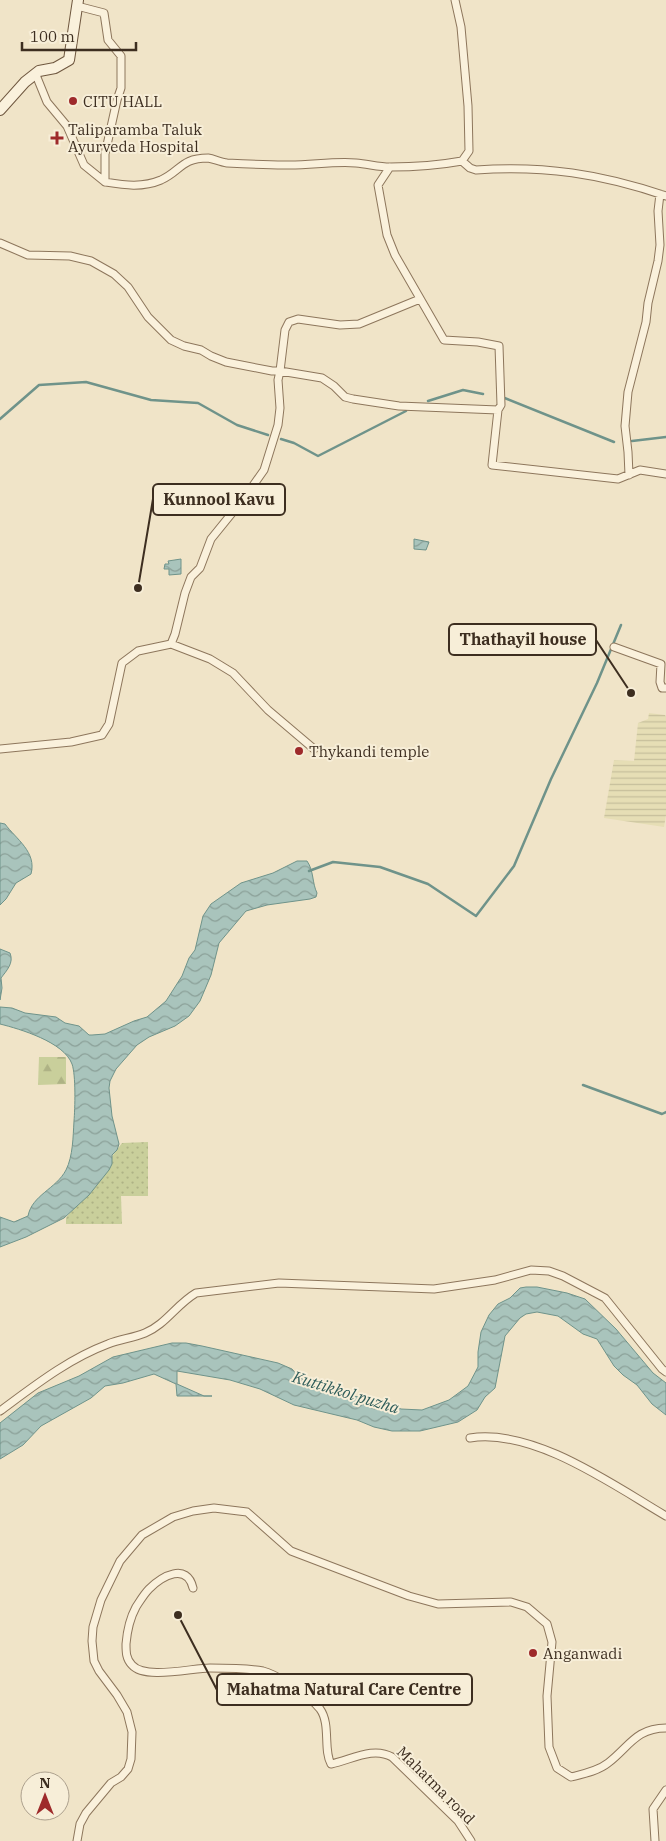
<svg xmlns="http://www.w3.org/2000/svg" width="666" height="1841" viewBox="0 0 666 1841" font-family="'IBM Plex Serif',serif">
  <defs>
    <pattern id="farmland-rules" width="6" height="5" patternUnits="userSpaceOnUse" patternTransform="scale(1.25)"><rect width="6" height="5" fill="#e6deb5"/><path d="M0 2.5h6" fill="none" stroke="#c6bf9b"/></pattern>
    <pattern id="grass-dots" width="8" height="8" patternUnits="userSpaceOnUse" patternTransform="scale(1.25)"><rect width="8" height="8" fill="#c9cf9b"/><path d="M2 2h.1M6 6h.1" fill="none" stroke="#aeb285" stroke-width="1.8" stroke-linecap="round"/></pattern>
    <pattern id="forest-firs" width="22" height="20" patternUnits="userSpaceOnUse" patternTransform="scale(1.25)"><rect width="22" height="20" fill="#c9cf9b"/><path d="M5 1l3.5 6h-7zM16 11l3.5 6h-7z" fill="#aeb285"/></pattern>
    <pattern id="water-waves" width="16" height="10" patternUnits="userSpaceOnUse" patternTransform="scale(1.25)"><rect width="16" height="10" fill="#a9c4bc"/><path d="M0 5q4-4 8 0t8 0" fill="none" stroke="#8ba098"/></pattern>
  </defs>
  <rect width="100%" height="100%" fill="#f0e4c8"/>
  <path fill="url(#farmland-rules)" d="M649 713 665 715 666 717V815L664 827 604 818 614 760 634 761 638 723 648 719Z"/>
  <path fill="url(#grass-dots)" d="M148 1142V1196H121L122 1224H66V1218L122 1143Z"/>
  <path fill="url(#forest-firs)" d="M39 1057H66V1084L38 1085Z"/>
  <path fill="url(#water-waves)" stroke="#6f938a" d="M414 539 429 542 426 550 414 549Z
    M181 559V574L169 575V569H164L165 564H169L168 561Z
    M0 823 5 824C16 839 37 852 31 874L16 883 6 899 0 905Z
    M297 861H307C314 871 312 883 317 893L316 897 310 899 267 905 246 911 219 943 211 975 200 1001 189 1016 175 1026 149 1037 137 1045 116 1069 110 1081 109 1088 112 1116 119 1144 117 1150 112 1155V1164L109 1170 89 1195 64 1218 26 1237 0 1247V1217L14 1222 28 1216C32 1195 56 1189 66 1170 73 1156 73 1137 74 1121 75 1109 76 1075 72 1064 64 1042 20 1029 0 1024V1007L12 1008 25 1013 56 1017 65 1023 79 1026 89 1035H92L105 1034 134 1021 147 1017 166 1001 182 976 189 958 195 950 203 916 211 904 241 883 273 873Z
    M0 949 10 953C14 963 7 970 1 978L2 988 0 1000Z
    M526 1287H537L567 1293 585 1299 616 1329 653 1373 666 1383V1415L652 1404 637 1385 623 1375 614 1366 597 1339 583 1334 558 1316 537 1312 526 1314 520 1318 505 1336 495 1388 485 1397 477 1410 458 1422 420 1431H392L374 1427 357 1420 294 1405 260 1389 230 1380 177 1371V1384L204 1396H212H177L176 1384 154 1374 123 1383 105 1386 91 1398 41 1426 23 1445 0 1459V1423L38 1393 79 1376 113 1357 172 1343H186L202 1346 278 1363 292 1369 299 1377 309 1382 326 1386 341 1393 388 1404 401 1409 422 1410 449 1400 468 1386 478 1367V1352L481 1332 489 1315 498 1304 510 1298 520 1288Z"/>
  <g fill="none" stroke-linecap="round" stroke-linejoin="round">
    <path stroke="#6f938a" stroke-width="2.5" d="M502 397 614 442
      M428 401 463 390 483 394
      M0 419 39 385 86 382 151 400 198 403 237 425 268 435
      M281 439 294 443 318 456 406 411
      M632 441 666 437
      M309 871 333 862 380 867 428 884 476 916 514 866 551 779 597 683 621 625
      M583 1085 662 1114 666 1112"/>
    <defs>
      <path id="minor" d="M77 6 104 13 108 40 121 56V88L117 100 105 154V182C124 185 142 188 161 180 181 171 181 158 208 158 214 159 220 162 227 163 246 164 265 165 284 165 308 166 332 161 356 163 368 164 379 167 390 167 413 167 440 165 462 161L469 151 468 106 461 27 455 0
        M36 75 47 102 67 126 84 165 105 182
        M462 161 470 168 476 170C543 165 602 174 666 196
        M390 167 378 185 387 235 395 255 444 340 478 342 499 346 501 405 498 410 492 465 618 479 640 470 666 474
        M0 243 28 255 70 256 91 261 114 274 128 287 148 317 171 340 184 346 201 350 211 356 226 362 272 371H280L278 380 280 408 278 425 264 470 245 497 211 539 200 568 191 577 185 593 175 634 171 644 138 651 122 663 109 724 102 735 71 742 0 749
        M420 299 359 324 340 325 298 319 289 322 285 330 280 371 322 378 334 386 345 397 353 399 399 406 498 410
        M629 475 628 452 625 426 628 392 646 322 648 303 658 261 660 245 658 211 660 194
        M171 644 210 659 233 673 268 710 314 749
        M614 647 661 664 660 682 662 688H666
        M0 1411C34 1386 68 1359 108 1344 120 1339 133 1338 145 1333 165 1325 177 1304 196 1293L279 1283 434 1289 495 1280 531 1270 549 1271 563 1276 605 1298 662 1369 666 1372
        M470 1438C534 1428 613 1485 666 1516
        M193 1588C187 1562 162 1576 149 1589 144 1594 140 1601 136 1607 130 1618 127 1632 126 1644 126 1652 126 1659 132 1665 145 1680 192 1668 210 1668 227 1668 246 1668 263 1671 275 1674 284 1681 294 1687 303 1693 313 1700 320 1709 331 1724 323 1750 331 1764 351 1760 373 1746 392 1757L458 1821 471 1841
        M77 1841 80 1824 86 1813 111 1783 121 1777 128 1769 131 1759 132 1732 127 1712 117 1695 99 1671 94 1661 92 1641 93 1627 101 1600 120 1561 142 1535 173 1517 193 1511 214 1508 247 1512 291 1551 409 1596 438 1604 511 1602 527 1607 547 1624 552 1642 547 1696 549 1747 557 1768 571 1777C583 1774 598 1771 608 1763 629 1747 636 1728 666 1728
        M655 1841 653 1809 666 1790"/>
      <path id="secondary" d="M0 110 25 82 39 71 55 68 69 60 78 0"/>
    </defs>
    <use href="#minor" stroke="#8d765c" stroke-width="9"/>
    <use href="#secondary" stroke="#6f573f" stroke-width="12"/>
    <use href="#minor" stroke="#faf1dc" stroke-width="7"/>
    <use href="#secondary" stroke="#faf1dc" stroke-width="10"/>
  </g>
  <g fill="#9e2a2b" stroke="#f7eed8" stroke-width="2">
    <circle cx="73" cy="101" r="5"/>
    <path d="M54.5 130.5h5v5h5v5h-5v5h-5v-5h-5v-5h5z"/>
    <circle cx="299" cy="751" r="5"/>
    <circle cx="533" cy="1653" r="5"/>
  </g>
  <g text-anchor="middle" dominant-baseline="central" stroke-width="4" stroke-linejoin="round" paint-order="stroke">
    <g font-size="15" fill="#3d2e20" stroke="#f7eed8" text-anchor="start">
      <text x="83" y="101">CITU HALL</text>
      <text x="68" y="129">Taliparamba Taluk<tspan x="68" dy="17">Ayurveda Hospital</tspan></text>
      <text x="309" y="751">Thykandi temple</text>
      <text x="543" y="1653">Anganwadi</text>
    </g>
    <g font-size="15" fill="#3d2e20" stroke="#f7eed8">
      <text transform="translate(436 1785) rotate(45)">Mahatma road</text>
    </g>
    <g font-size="16" font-style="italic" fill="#2f5d5a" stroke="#f7eed8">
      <text transform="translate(346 1392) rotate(17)">Kuttikkol puzha</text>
    </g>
  </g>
  <path fill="none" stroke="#3d2e20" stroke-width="2" d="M138 588L153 499M631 693L596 640M178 1615L217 1690"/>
  <g fill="#3d2e20" stroke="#f7eed8" stroke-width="2">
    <circle cx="138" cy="588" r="5"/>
    <circle cx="631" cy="693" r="5"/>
    <circle cx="178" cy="1615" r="5"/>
  </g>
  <g fill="#f7eed8" stroke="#3d2e20" stroke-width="2">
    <rect x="153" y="484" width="132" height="31" rx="5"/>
    <rect x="449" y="624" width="147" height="31" rx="5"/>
    <rect x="217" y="1674" width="255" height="31" rx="5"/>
  </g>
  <g font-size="16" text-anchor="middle" font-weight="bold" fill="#3d2e20">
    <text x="219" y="505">Kunnool Kavu</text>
    <text x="523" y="645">Thathayil house</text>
    <text x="344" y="1695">Mahatma Natural Care Centre</text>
  </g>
  <g transform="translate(45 1796)"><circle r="24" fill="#f7eed8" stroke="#ada18e"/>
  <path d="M0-4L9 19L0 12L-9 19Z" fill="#9e2a2b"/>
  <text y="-8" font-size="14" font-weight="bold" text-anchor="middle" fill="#3d2e20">N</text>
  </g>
  <path d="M22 42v8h114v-8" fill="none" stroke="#3d2e20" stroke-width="2.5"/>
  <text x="30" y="42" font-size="15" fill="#3d2e20" stroke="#f7eed8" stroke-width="4" paint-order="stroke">100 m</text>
</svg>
